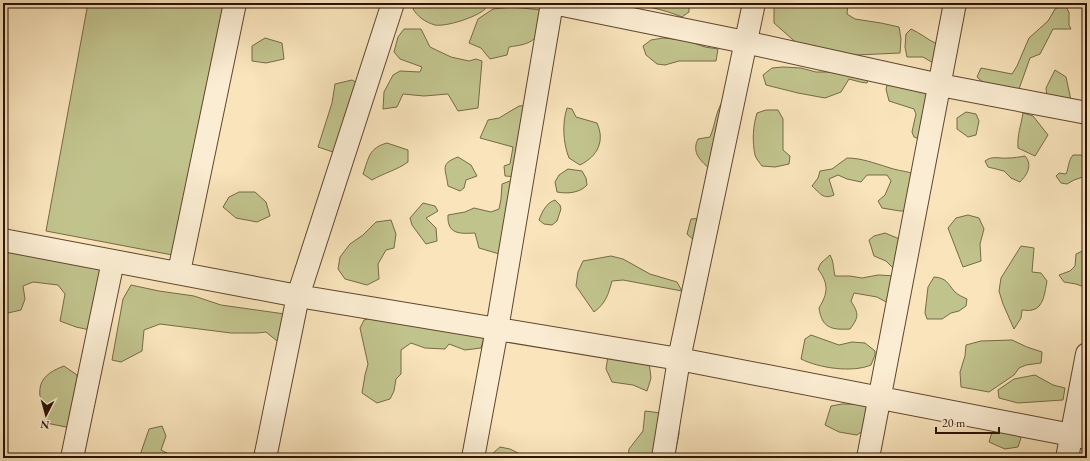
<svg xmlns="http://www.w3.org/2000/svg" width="1090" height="461" viewBox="0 0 1090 461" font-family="'EB Garamond',serif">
  <rect width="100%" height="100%" fill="#f9e4bb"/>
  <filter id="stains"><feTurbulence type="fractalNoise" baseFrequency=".005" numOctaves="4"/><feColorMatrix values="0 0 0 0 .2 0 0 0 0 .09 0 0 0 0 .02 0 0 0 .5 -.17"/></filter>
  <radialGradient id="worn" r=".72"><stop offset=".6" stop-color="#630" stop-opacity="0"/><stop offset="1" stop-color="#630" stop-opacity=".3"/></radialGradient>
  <path fill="#c1c38d" stroke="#776a46" d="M88 3H230L183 257 46 231Z
    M417 3H487C486 4 485 8 485 9 477 17 446 27 435 25 425 22 418 17 413 9Z
    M621 3H689V12L682 17C663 9 641 5 621 3Z
    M774 3 819 5V3H848L847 14 855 19 881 23 899 27 901 39 900 53 856 55 800 46 774 23Z
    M1064 4 1069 12V25L1071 29H1053L1040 54 1030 58 1019 89 988 87 977 77 981 68 1012 74 1017 66 1029 38 1048 21 1055 9Z
    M512 7 541 10 545 29C531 43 529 44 509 47L507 55 490 59 481 48 469 43 478 19 493 9Z
    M404 29H421L430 47 451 57 469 61 476 59 482 61 478 108 458 111 448 94 424 96 403 94 397 107 383 109 384 92 393 75 400 71 420 72 422 67 400 59 394 52 398 37Z
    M911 29C920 33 927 39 935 43L947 39 940 67 923 57H907L905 47 906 34Z
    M265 38 282 43 284 59 266 63 252 61V46Z
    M663 38 685 40 705 47 718 49 716 61H679L665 65 657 64 646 55 643 46 651 40Z
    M783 67 801 68 816 72H830L855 69 869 77 867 83 860 82 849 79 841 92 825 98 798 93 766 85 763 75 772 68Z
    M1055 70 1066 77 1072 105 1047 97 1046 88Z
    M352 80 363 86 336 153 318 147 332 103 335 84Z
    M888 82 926 92 938 97 919 139 914 137 912 132 916 114 914 109 889 101 886 89Z
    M724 99 711 170C701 161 691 153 698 139L710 137C716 123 715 112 724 99Z
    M533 105 519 177 505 176 504 166 510 164 513 147 480 138 488 120 499 118 519 106Z
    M567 108 572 109 576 117 597 123C605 141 598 156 580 165L569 158C563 143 562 123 567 108Z
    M766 110H778L783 119V150L790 156 789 164 775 167 762 166C760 163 756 159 755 155 752 141 753 126 757 113Z
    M966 112 976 114 979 121 976 135 968 137 957 129V118Z
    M1023 113 1033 116 1048 135 1035 156 1018 148C1017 135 1021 126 1023 113Z
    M387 143 408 150V162C397 170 384 173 372 180L363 174C369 157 369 148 387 143Z
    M1073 155H1081L1087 158V173L1086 176 1074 180 1067 184 1061 183 1056 176 1059 173 1066 174C1069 167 1068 161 1073 155Z
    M1025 156C1033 165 1027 175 1020 182L1011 178 1004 171 988 167 985 161C993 155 999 159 1008 158 1014 158 1019 157 1025 156Z
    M458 157 471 165 477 176 466 180 464 188 460 191 448 186C446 169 439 164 458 157Z
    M847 158C861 158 874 163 887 167 895 170 904 171 912 173L916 211H900L882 208 878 201 885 195 891 181 887 175H867L861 182 847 179 838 175 829 179 834 195C823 200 820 193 812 186L818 178 820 171 832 169Z
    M568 169 582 171 586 178 587 185C580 193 567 194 557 192L555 182 559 175Z
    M510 181 518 191 506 256 479 248 475 233C459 234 447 234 448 215L465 212 474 208 491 212 499 209 501 199 502 184Z
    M239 192H255L266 202 270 216 257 222 236 218 223 207 229 197Z
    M555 200 560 205 561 209 557 221 552 225 544 224 539 220C542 212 546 203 555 200Z
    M423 203 435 206 438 211 426 218 436 228 437 241 426 244 412 225 410 218Z
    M968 215 979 218 984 229 980 244 981 261 963 267 948 228 956 218Z
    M703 218 696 242 687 234 691 219Z
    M391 220 396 234 394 248 386 250 378 264 379 279 367 285 345 279 338 269 340 257 350 244 363 235 376 222Z
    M885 233 902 240 895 270 886 261 874 256 869 240 874 236Z
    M1021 246 1034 248 1032 272 1041 273 1047 281C1045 291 1044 308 1032 310 1029 311 1025 310 1022 310L1021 318 1014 329 1003 304 999 291 1001 278Z
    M3 247 96 265 105 276 90 330 76 327 60 321 65 294 58 285 33 282 23 286 25 299 21 310 8 313 3 316Z
    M1087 249V288L1076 284 1064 282 1059 275 1070 271 1075 266 1076 254Z
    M830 255C834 262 833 268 835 276H850L862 278 878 275 897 276 898 304 886 302 877 297 854 293 851 301C859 314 859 317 850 329 831 330 822 328 819 308 828 293 829 284 818 269L821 263Z
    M611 256 623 259 650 274 677 282 682 291 623 280 612 281C608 295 606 303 594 312L576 286 578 272 583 261Z
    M934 277C947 278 947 283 955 292 958 295 963 297 967 299L966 306 959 311 951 313 942 319H927L925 313 928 287Z
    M131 285 159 291 194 296 221 305 292 315 282 345 266 332 257 333H231L160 324 144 330 142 351 121 362 112 360 123 299Z
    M381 315 485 334 481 348 465 350 449 344 445 349 425 348 411 343 401 350V374L396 379 394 391 390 399 377 403 362 393 365 375 368 364 360 328 364 320Z
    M811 335 839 345 852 342 865 343 875 351V355L871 365C852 373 819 368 801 359L805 339Z
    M1012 340 1027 347 1042 352 1041 363 1026 365 1019 368 1014 375 989 392 961 387 960 372 965 356 966 345 981 341Z
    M608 356 649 362 651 378 647 391 633 385 612 382 606 369Z
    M64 366 77 375 78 395 72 426 66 427 46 423C39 395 31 378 64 366Z
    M1035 375 1053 385 1065 388 1063 400 1018 403 999 398 998 390 1014 379Z
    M842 404H867V428L857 435 839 432 825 425 831 406Z
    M645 411 661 413 678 417 679 434 674 458H628L629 449 643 431Z
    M162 426 166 436 161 450 173 456 172 458H139L149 429Z
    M1003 429 1013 431 1021 438 1018 447 1005 449 989 442 992 432Z
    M500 447 510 449 520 454V458H493L492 454Z"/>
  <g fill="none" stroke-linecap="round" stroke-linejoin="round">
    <defs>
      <path id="minor" d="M553 3 745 42 940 85 1087 113
        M3 240 298 296 679 359 1087 438
        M179 272 235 3
        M72 458 113 261
        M265 458 298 296 393 3
        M473 458 497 329 552 3
        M663 458 679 359 754 3
        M868 458 955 3
        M1067 458 1087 354"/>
    </defs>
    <use href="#minor" stroke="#60462f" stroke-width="24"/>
    <use href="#minor" stroke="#fbedd3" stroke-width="22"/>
  </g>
  <rect width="1090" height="461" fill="none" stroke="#f9e4bb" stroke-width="16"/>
  <rect x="4" y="4" width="1082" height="453" fill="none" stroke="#2d1200" stroke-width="2"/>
  <rect x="8" y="8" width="1074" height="445" fill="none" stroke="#2d1200"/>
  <g transform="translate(46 415) rotate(186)" stroke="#fbedd3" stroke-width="3" paint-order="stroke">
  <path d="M0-3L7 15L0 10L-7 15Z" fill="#2d1200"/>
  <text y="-6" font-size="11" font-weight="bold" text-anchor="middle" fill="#2d1200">N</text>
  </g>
  <path d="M936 427v6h63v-6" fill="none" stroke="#2d1200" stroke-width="2"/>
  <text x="942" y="427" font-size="12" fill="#2d1200" stroke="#fbedd3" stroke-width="3" paint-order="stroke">20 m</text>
  <rect width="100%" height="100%" filter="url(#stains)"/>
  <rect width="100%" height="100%" fill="url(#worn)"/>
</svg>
